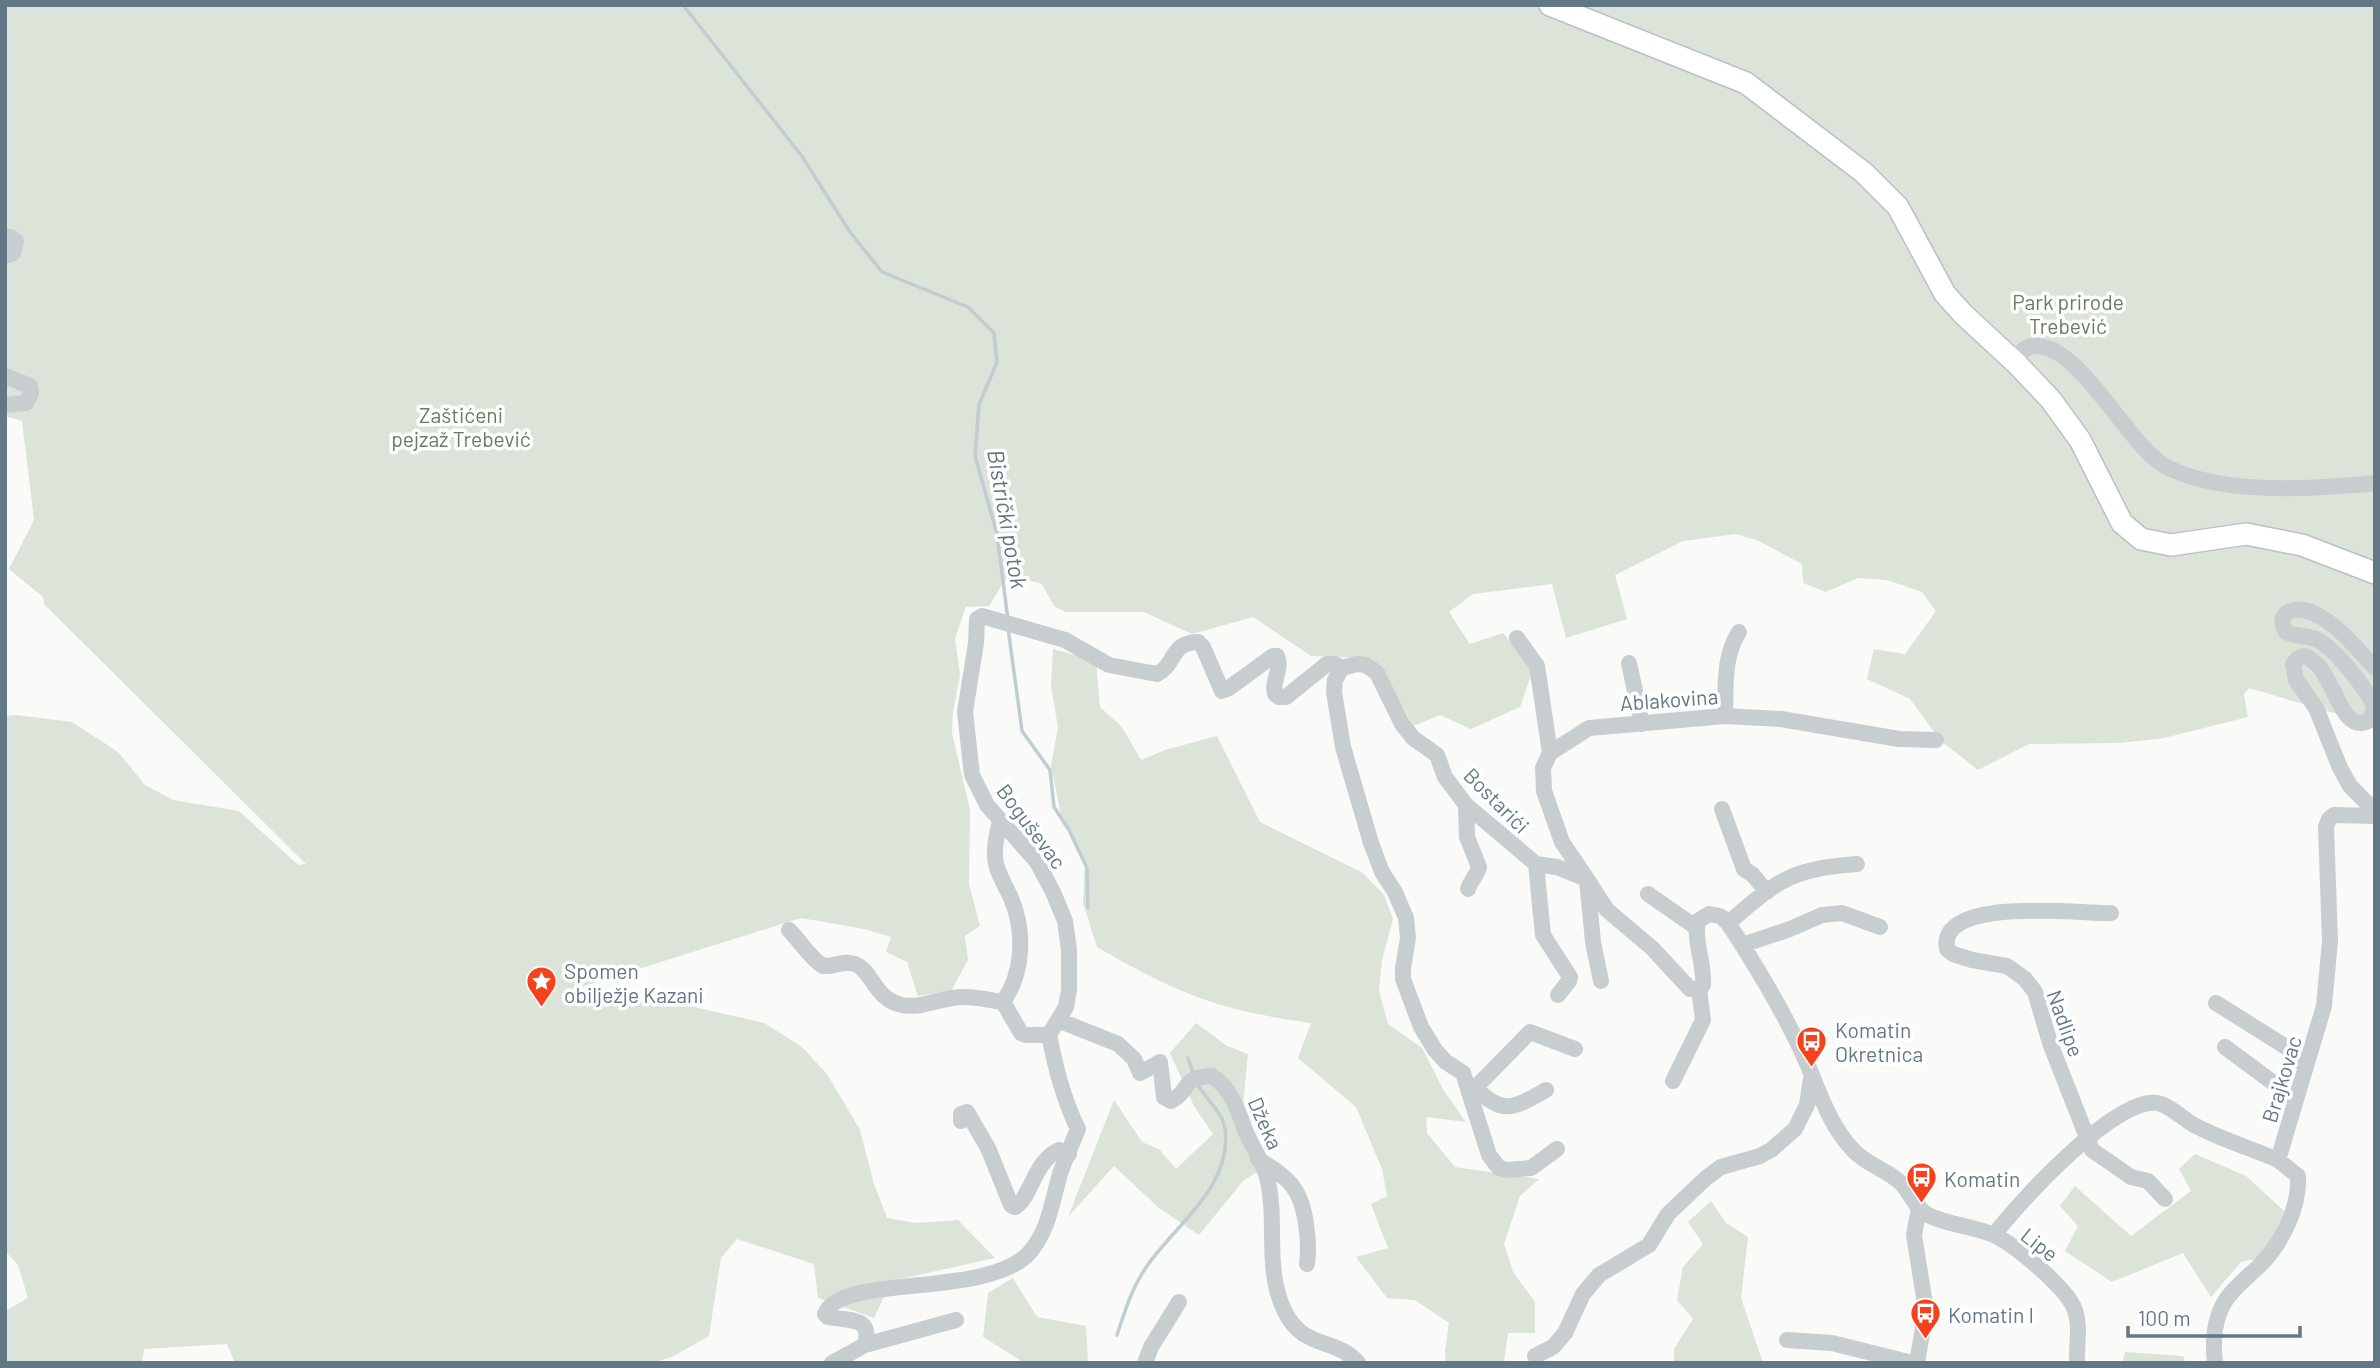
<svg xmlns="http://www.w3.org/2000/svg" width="2380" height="1368" viewBox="0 0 2380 1368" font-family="Barlow,sans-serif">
  <rect width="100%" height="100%" fill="#fafaf8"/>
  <path fill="#dce3d8" d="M5 5H2375V721L2330 712 2249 688 2244 694 2248 717 2164 738 2119 743 2029 744 1978 770 1940 740 1910 699 1867 679 1874 649 1905 654 1936 611 1922 592 1887 580 1858 578 1826 592 1803 583 1802 564 1759 541 1736 534 1683 541 1615 575 1627 619 1566 638 1552 584 1473 594 1449 612 1470 644 1503 633 1533 669 1520 707 1471 729 1440 715 1413 726 1387 678 1360 658 1311 656 1253 617 1192 634 1144 612H1066L1054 606 1042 584 1008 575 989 606 966 607 955 638 960 675 953 712 952 733 970 810 969 884 980 926 965 936 968 960 951 991 918 996 907 962 886 952 891 937 864 929 801 918 575 989 602 997 677 1003 764 1023 801 1046 827 1074 860 1130 874 1184 887 1218 916 1223 958 1220 995 1258 891 1281 874 1318 818 1298 814 1264 737 1239 721 1258 709 1336 672 1357 652 1363H235L227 1344 144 1349 142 1363H5V1311L28 1298 18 1265 5 1251V716L16 715 72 722 118 752 145 785 173 800 239 811 298 865 306 864 44 604 43 597 9 569 34 520 22 421 5 416Z
    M1053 649 1096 661 1100 707 1122 727 1141 760 1165 750 1217 736 1260 822 1363 873 1384 895 1393 919 1382 960 1379 991 1388 1024 1422 1048 1444 1091 1466 1122 1426 1117 1427 1133 1455 1167 1539 1179 1520 1196 1504 1244 1513 1272 1535 1302V1333H1508L1504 1361 1508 1363H1446L1445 1352 1449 1323 1415 1300 1387 1298 1356 1257 1388 1248 1371 1204 1387 1196 1382 1169 1356 1107 1298 1058 1311 1023C1274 1018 1236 1011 1200 998 1164 985 1130 966 1097 947L1083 903 1085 860 1061 816 1051 766 1058 728 1051 685Z
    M1196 1023 1227 1046 1248 1054 1241 1125 1269 1165 1244 1180 1199 1235 1159 1208 1114 1166 1068 1217 1114 1100 1142 1142 1159 1149 1176 1169 1213 1134 1194 1106 1170 1053Z
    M2195 1154 2246 1176 2284 1211 2265 1257 2241 1262 2211 1297 2183 1253 2112 1282 2065 1251 2078 1226 2060 1206 2075 1186 2131 1236 2191 1191 2179 1169Z
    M1711 1201 1726 1223 1748 1237 1741 1298 1763 1363H1674V1349L1693 1319 1677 1300 1683 1267 1703 1244 1688 1222Z
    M1013 1278 1037 1317 1086 1326 1088 1363H1025L983 1337 988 1293Z
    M2125 1352 2183 1356 2186 1363H2122Z"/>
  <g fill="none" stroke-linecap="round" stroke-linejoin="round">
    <path stroke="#c0cdd1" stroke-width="3.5" d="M683 5 801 155 850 232 882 272 968 307 994 333 997 362 979 405 975 456 997 534 1008 620
      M1008 628 1022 731 1050 770 1054 807 1069 830 1087 868 1088 908
      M1188 1058 1193 1073
      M1117 1335C1125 1311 1132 1287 1147 1266 1175 1225 1233 1186 1225 1129 1223 1112 1204 1098 1197 1083"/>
    <defs>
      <path id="major" d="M1550 5 1746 83 1863 172 1898 207 1945 294 1964 315 2017 364 2051 400 2080 440 2122 523 2141 539 2171 545 2246 534 2302 545 2375 573"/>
    </defs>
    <use href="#major" stroke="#bac0c3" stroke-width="24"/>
    <path stroke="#c8cdd0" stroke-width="16" d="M5 237H11L16 241 13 253 5 256
      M2013 360C2019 354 2025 346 2034 346 2079 342 2128 446 2165 466 2211 491 2287 490 2338 486 2350 485 2363 485 2375 483
      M5 376 30 386 31 393 26 403 5 405
      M1517 638 1537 666 1550 753
      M1629 663 1642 724
      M2375 668C2355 647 2339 625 2313 613 2298 605 2273 611 2286 632 2296 637 2308 635 2318 640 2336 650 2363 685 2373 703L2374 709 2370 720C2337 738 2336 665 2304 656L2297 659 2293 664 2296 680 2316 708 2340 768 2350 786 2375 811
      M1725 716C1726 687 1723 657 1739 632
      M1466 805 1467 837 1479 867C1477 876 1470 881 1468 889
      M1722 809 1744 869 1753 875 1767 892
      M1000 821C997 835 993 849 996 864 999 876 1006 887 1011 898 1025 931 1024 972 1003 1002
      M1536 864 1543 935 1570 977 1569 981 1558 995
      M1648 894 1697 928
      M2111 913C2082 914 1937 895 1947 949L1953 954 1972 960 2007 966 2025 979 2035 992 2050 1043 2092 1150 2131 1177 2148 1181 2165 1199
      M1728 923C1745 909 1762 893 1781 882 1804 869 1831 866 1857 864
      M789 930C801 942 809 957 823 966 835 967 843 960 855 964 872 970 875 1000 902 1005 921 1009 941 998 960 997 974 996 989 1000 1003 1002L1021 1033 1026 1035H1049
      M1742 945 1790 929 1822 915 1842 913 1880 927
      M1601 981 1593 942 1587 879 1562 842 1544 791 1543 768 1550 753 1589 728 1725 716 1781 719 1899 739 1936 740
      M2216 1003 2286 1047 2305 1066
      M1058 1020 1118 1044 1134 1059 1140 1073 1160 1062 1164 1097 1171 1101C1192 1091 1179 1077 1212 1076 1231 1088 1238 1110 1245 1130 1251 1145 1261 1159 1266 1174 1279 1218 1263 1268 1285 1312 1304 1350 1336 1337 1358 1363
      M2225 1047 2295 1099
      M1673 1081 1703 1020 1699 989
      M1475 1088 1530 1032 1575 1049
      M1469 1093 1475 1088C1504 1116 1514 1108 1546 1090
      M961 1121V1114L967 1112 988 1148 1011 1205 1015 1207C1032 1197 1033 1162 1059 1150L1069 1154
      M1557 1149 1531 1168 1507 1170 1499 1168 1489 1155 1463 1073 1446 1062 1435 1050 1421 1027 1403 979V968L1408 938 1406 918 1395 892 1382 872 1371 843 1343 747 1334 692 1335 680 1342 668 1357 664 1366 665 1377 673 1402 724 1413 738 1437 755 1445 777 1466 805 1536 864 1557 867 1587 879 1607 910 1652 948 1690 989H1699L1703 985C1705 965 1693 940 1698 921L1709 914 1720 916 1728 923C1755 964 1781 1007 1802 1052 1818 1086 1826 1121 1853 1150 1867 1165 1886 1169 1901 1183 1911 1193 1915 1208 1928 1215 1948 1225 1973 1226 1994 1235 2015 1245 2067 1288 2075 1310 2081 1327 2076 1345 2077 1363
      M1258 1159C1289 1178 1301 1188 1306 1224 1308 1238 1309 1250 1307 1264
      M1994 1235C2019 1202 2115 1097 2157 1103 2167 1104 2184 1119 2194 1125 2220 1139 2250 1148 2278 1160
      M1787 1340 1832 1343 1912 1363
      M865 1345C873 1316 848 1321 828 1317L825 1314C841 1273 987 1299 1029 1253 1049 1231 1052 1201 1060 1174 1065 1159 1072 1144 1078 1129 1063 1098 1056 1069 1049 1035L1066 1007 1069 990V950L1065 921 1053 892 1037 862 987 805 972 775 965 712 976 643 977 619 982 616 1065 640 1109 665 1157 674C1177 664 1169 643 1198 642L1203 647 1222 691 1229 688 1273 656H1277C1283 669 1271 681 1275 694L1279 697H1286L1327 664H1334L1342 668
      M1535 1356 1553 1347 1565 1333 1583 1294 1599 1275 1649 1245 1668 1214 1706 1178 1721 1167 1760 1156 1771 1150 1795 1129 1807 1105 1811 1079
      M832 1363 865 1345 956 1320
      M1145 1363 1151 1347 1179 1302
      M1917 1363 1926 1310 1914 1235 1919 1208
      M2215 1363C2213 1346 2213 1330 2219 1314 2225 1295 2242 1282 2257 1268 2280 1247 2300 1208 2298 1176L2278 1160 2324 1006 2330 941 2326 827 2329 819 2334 815 2375 816"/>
    <use href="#major" stroke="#fff" stroke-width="21"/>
  </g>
  <defs>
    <symbol id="sight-pin" viewBox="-11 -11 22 30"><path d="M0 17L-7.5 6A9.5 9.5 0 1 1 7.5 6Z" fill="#f5421d" stroke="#fff"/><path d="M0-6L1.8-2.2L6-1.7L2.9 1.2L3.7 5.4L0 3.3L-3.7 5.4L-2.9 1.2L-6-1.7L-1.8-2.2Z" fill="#fff"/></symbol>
    <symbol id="bus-pin" viewBox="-11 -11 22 30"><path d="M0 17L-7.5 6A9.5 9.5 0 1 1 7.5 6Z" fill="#f5421d" stroke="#fff"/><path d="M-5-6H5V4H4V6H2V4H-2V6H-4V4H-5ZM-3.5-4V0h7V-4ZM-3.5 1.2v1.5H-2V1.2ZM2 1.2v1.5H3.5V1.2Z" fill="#fff"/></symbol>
  </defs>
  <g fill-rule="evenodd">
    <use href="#sight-pin" x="524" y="964" width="35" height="47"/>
    <use href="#bus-pin" x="1794" y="1024" width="35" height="47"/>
    <use href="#bus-pin" x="1904" y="1160" width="35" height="47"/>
    <use href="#bus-pin" x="1908" y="1296" width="35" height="47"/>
  </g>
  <g text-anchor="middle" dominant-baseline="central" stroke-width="7" stroke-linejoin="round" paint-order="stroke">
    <g font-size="21" fill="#687c62" stroke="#fff">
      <text x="2068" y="301">Park prirode<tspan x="2068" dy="24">Trebević</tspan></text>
      <text x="461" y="414">Zaštićeni<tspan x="461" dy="24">pejzaž Trebević</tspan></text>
    </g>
    <g font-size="21" fill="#627886" stroke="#fff">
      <text transform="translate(1669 699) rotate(-4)">Ablakovina</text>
      <text transform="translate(1497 800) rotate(45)">Bostarići</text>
      <text transform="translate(1032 826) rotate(53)">Boguševac</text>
      <text transform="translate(2066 1023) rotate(70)">Nadlipe</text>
      <text transform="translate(2281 1079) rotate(-73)">Brajkovac</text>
      <text transform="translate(1266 1123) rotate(66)">Džeka</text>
      <text transform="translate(2040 1244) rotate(38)">Lipe</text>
    </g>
    <g font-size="21" fill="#627886" stroke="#fff" text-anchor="start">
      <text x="564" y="970">Spomen<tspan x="564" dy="24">obilježje Kazani</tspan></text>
      <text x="1835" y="1029">Komatin<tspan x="1835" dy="24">Okretnica</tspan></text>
      <text x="1944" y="1178">Komatin</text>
      <text x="1948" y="1314">Komatin I</text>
    </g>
    <g font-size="23" font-style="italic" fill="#5d787e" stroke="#fff">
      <text transform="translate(1008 519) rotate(80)">Bistrički potok</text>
    </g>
  </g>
  <rect width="2380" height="1368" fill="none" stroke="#627886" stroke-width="14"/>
  <path d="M2128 1326v10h172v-10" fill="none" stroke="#627886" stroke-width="3.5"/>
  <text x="2138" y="1326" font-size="21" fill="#627886" stroke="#ffffff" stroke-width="5" paint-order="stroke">100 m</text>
</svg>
